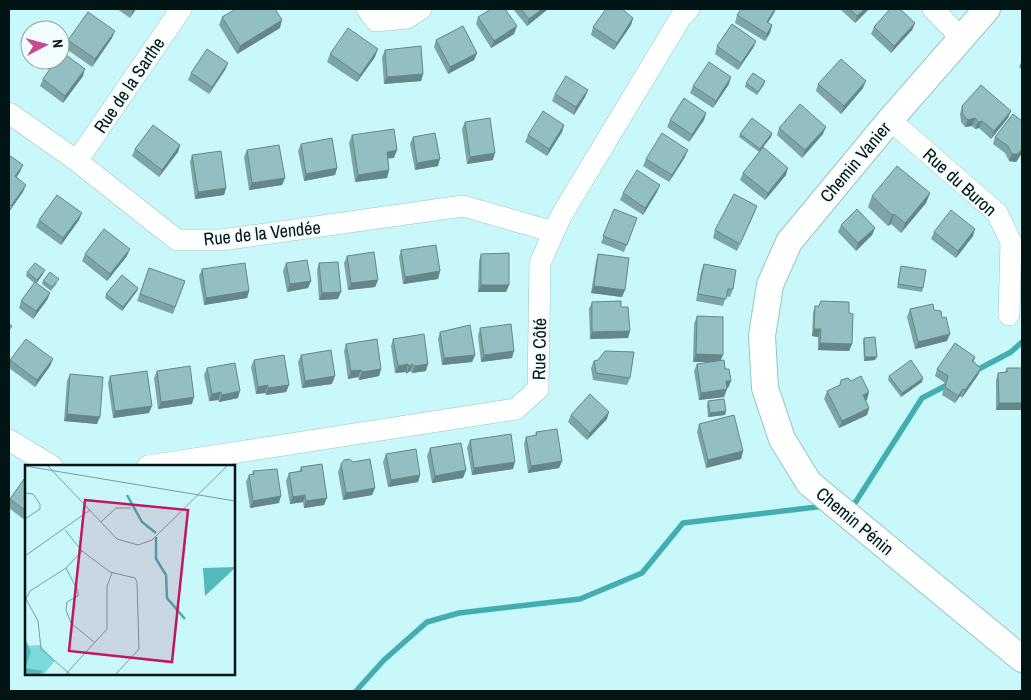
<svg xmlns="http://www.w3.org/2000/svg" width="1031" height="700" viewBox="0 0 1031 700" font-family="'Archivo Narrow',sans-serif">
  <rect width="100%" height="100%" fill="#c9f8fa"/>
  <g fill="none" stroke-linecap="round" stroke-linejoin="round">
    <path stroke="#43aeb2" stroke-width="5.5" d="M975 371 1011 352 1022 342
      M846 504 855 503 922 398 949 384
      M356 691 384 660 427 622 459 613 580 599 642 573 683 523 825 506"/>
    <defs>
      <path id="minor" d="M367 9 376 21 407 18 421 9
        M933 9 961 38
        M9 113 77 161 177 240H222L463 206 554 232
        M890 120 997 213 1011 242 1009 315
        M77 161 181 9
        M9 440 52 466
        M148 466 516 409 538 389 540 263 561 216 681 17 689 9"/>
      <path id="tertiary" d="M987 9 890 120 789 242 770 285 762 336 765 388 782 439 809 483 1022 659"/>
    </defs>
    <use href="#minor" stroke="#97c5c7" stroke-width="22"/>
    <use href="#tertiary" stroke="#97c5c7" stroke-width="28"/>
    <use href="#minor" stroke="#fff" stroke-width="21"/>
    <use href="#tertiary" stroke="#fff" stroke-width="26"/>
  </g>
  <path fill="#7ea4a6" d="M117 9H136L130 18Z
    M513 9H548L527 26Z
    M840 9H869L855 23Z
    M774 13 768 23 772 25 770 33 765 41 735 23 737 15Z
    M222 17 280 28 237 54 219 25Z
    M478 17 514 34 491 48 476 24Z
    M633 18 631 25 614 50 591 35 593 27Z
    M915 23 912 30 891 53 871 34 874 27Z
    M112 38 92 67 65 48 68 40Z
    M436 40 477 53 474 60 448 74 434 47Z
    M756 41 753 48 738 70 715 54 717 46Z
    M385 50 423 74 421 81 384 84 382 57Z
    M330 54 375 57 357 82 327 62Z
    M1022 60V70L1019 67Z
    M228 63 225 70 209 94 188 80 191 73Z
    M83 76 63 103 40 86 43 79Z
    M765 81 764 85 757 95 745 87 746 83Z
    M729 84 713 108 690 93 693 86Z
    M818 84 863 88 841 114 816 91Z
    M588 90 585 97 574 115 552 101 555 94Z
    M962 106 1011 111 1008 118 991 139 979 128 975 129 972 126 965 127 961 122 960 114Z
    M706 113 704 120 689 142 667 127 670 120Z
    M1022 121V153L1016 162 1009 161 1005 153 993 144 995 137Z
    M465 122 493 160 467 164 462 129Z
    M564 125 562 132 547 156 525 142 528 135Z
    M779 128 823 134 802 158 777 135Z
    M772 133 771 137 763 147 786 175 765 200 740 180 743 173 759 152 739 137 740 134Z
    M352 135 394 158H388L389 170 387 178 355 182 349 143Z
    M413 137 438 166 415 170 410 144Z
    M301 144 337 168 335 175 304 181 298 151Z
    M180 145 178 152 159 177 132 156 135 149Z
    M247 150 285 178 282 185 249 190 244 157Z
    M192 155 226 188 224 195 195 199 190 162Z
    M685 157 669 182 643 166 646 159Z
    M657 192 643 215 620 200 623 193Z
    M930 193 926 203 901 233 891 224 888 226 868 207 872 196Z
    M757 206 737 251 713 238 715 230Z
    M614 209 637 218 624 252 601 243Z
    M39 220H79L61 245 36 227Z
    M841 225 875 228 872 235 856 251 838 232Z
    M934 232 973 236 956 258 931 239Z
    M401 250 440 271 438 279 403 284 399 257Z
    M85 254 127 256 107 281 82 261Z
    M481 254 509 285 506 292H478L479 261Z
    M598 254 622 297 591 293 596 261Z
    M347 256 378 280 375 287 348 290 344 263Z
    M286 263 311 281 308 288 287 292 283 271Z
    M319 263 338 299 319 300 317 270Z
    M704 264 733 289 730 297 726 296 723 306 696 301 701 272Z
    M901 266 923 288 922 292 897 288Z
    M149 268 185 281 173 314 137 301Z
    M202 269 249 291 247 298 204 305 199 276Z
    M27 272 43 274 36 283 50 293 47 300 33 319 19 308 21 301 34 283 26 276Z
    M43 281 57 283 51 291 42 284Z
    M138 288 137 291 122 311 105 298 106 294Z
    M592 302 621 307 630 331 628 338 590 339 589 309Z
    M815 306 849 313 852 344 849 351 818 350V337L812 336 813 313Z
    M910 309 934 310 947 341 915 349 907 317Z
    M697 316 731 381 728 388H727L724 397 699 400 694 371 697 364 711 362H693L694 324Z
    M480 328 512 358 481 362 478 336Z
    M440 332 475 355 472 362 442 365 438 339Z
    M864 338 875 360 864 361 863 342Z
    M393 339 426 371 412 373 410 371 406 374V372L395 373 391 346Z
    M346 344 381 369 379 376 359 380 358 377 348 379 344 351Z
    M301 355 332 384 302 388 298 362Z
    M975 357 974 362 981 368 978 375 962 398 960 396 955 403 942 395 945 383 935 376 937 369Z
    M53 359 50 366 35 387 9 368V364L10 360Z
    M254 360 289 385 286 392 266 395 265 393 256 394 251 367Z
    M598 360 630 378 627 385 593 380 591 368 594 361Z
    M207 368 238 398 219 402 218 400 209 401 204 375Z
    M1007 368H1022V410H996V380L998 373 1005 372Z
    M157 371 192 404 158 409 154 378Z
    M70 374 97 424 64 421 67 381Z
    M110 376 149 413 113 418 108 383Z
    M889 376 922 382 901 397 888 380Z
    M827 391 867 400H866L869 408 867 415 839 428 824 399Z
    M708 401 726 411 725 415 708 417 707 405Z
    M571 415 607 419 587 440 568 422Z
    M699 424 743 451 741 459 706 468 697 432Z
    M536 432 562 461 559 468 528 473 524 444 526 437 535 436Z
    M470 440 513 469 472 475 467 448Z
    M430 448 466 470 463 478 432 483 427 456Z
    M386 454 420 475 418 482 388 487 383 462Z
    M353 462 375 488 372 495 343 500 338 472 341 464Z
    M301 467 324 505 304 508 303 502 290 504 286 481 289 473 299 472Z
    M253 471 279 503 250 508 246 482 249 475H252Z
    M26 480V521L9 508 10 499Z"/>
  <path fill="#668687" d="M134 9H136L130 18 133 11Z
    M542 9H548L527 26 529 19Z
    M775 9H776L774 13 764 29 767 22Z
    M865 9H869L855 23 857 16Z
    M633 18 631 25 614 50 617 43Z
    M282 20 280 28 237 54 240 46Z
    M915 23 912 30 891 53 894 46Z
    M772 25 770 33 765 41 767 34Z
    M517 26 514 34 491 48 494 41Z
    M115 31 112 38 92 67 95 59Z
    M756 41 753 48 738 70 741 63Z
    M378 49 375 57 357 82 360 75Z
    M477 53 474 60 448 74 450 67Z
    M228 63 225 70 209 94 212 87Z
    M85 69 83 76 63 103 65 96Z
    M423 74 421 81 384 84 387 77Z
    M731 77 729 84 713 108 716 101Z
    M866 81 863 88 841 114 844 106Z
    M588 90 585 97 574 115 576 107Z
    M1011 111 1008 118 991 139 994 131Z
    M706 113 704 120 689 142 692 135Z
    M975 118 972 126 965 127 968 120Z
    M982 121 979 128 975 129 978 122Z
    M564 125 562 132 547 156 549 149Z
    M826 127 823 134 802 158 805 150Z
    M772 133 771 137 759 152 760 149Z
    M180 145 178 152 159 177 162 170Z
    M1022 149V153L1016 162 1009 161 1012 154Z
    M397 150 394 158 384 159 387 152Z
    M688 150 685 157 669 182 672 175Z
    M495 153 493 160 467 164 470 157Z
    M440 159 438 166 415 170 417 163Z
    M23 165 20 172 12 184 15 176Z
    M337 168 335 175 304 181 306 174Z
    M788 168 786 175 765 200 768 193Z
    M389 170 387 178 355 182 358 175Z
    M285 178 282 185 249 190 252 183Z
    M26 185 23 192 9 212 11 206Z
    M660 185 657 192 643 215 645 208Z
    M226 188 224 195 195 199 198 192Z
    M930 193 926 203 901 233 905 223Z
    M757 206 754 214 737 251 740 244Z
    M82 213 79 220 61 245 63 238Z
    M894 214 891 224 888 226 892 215Z
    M875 228 872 235 856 251 858 243Z
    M975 229 973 236 956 258 958 251Z
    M130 249 127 256 107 281 110 274Z
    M45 270 43 274 36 284 37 280Z
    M440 271 438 279 403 284 405 277Z
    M378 280 375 287 348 290 351 283Z
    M311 281 308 288 287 292 290 284Z
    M481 285H509L506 292H478Z
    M594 286 625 290 622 297 591 293Z
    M138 288 137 291 122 311 123 307Z
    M249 291 247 298 204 305 206 298Z
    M341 292 338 299 319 300 322 293Z
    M50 293 47 300 33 319 36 311Z
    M814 329H821L818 337 812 336Z
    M630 331 628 338 590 339 592 332Z
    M950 334 947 341 915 349 918 342Z
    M820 343 852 344 849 351 818 350Z
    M514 351 512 358 481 362 484 355Z
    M696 354 723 355 720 362H693Z
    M475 355 472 362 442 365 444 358Z
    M865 357H877L875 360 864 361Z
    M53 359 50 366 35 387 37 380Z
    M408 364 406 372 395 373 398 366Z
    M413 364 410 371 406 374 409 366Z
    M428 364 426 371 412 373 415 366Z
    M981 368 978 375 962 398 965 390Z
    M381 369 379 376 359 380 362 372Z
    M361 370 358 377 348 379 351 371Z
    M335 376 332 384 302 388 305 381Z
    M923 378 922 382 901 397 902 393Z
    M726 381H731L728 388 723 389Z
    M268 385 265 393 256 394 258 387Z
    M289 385 286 392 266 395 268 388Z
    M727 389 724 397 699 400 701 393Z
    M963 389 960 396 955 403 958 396Z
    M240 391 238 398 219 402 222 395Z
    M221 392 218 400 209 401 212 394Z
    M869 392 867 400 861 403 863 395Z
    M194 397 192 404 158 409 161 402Z
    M999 403H1022V410H996Z
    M152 406 149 413 113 418 115 411Z
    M869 408 867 415 839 428 842 421Z
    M726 411 725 415 708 417 710 413Z
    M609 412 607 419 587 440 590 433Z
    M67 414 100 417 97 424 64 421Z
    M743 451 741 459 706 468 708 460Z
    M562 461 559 468 528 473 531 466Z
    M515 462 513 469 472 475 474 468Z
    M466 470 463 478 432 483 435 476Z
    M420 475 418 482 388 487 391 480Z
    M375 488 372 495 343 500 346 493Z
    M305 495 303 502 290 504 293 497Z
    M281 496 279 503 250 508 253 501Z
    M327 498 324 505 304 508 306 501Z"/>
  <path fill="#92bfc1" stroke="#668687" d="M236 9H275L282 20 240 46 222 17Z
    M491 9H505L517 26 494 41 478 17Z
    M521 9H542L529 19Z
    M606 9H622L633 18 617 43 593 27Z
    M741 9H775L767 22 772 25 767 34 737 15Z
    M850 9H865L857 16Z
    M890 9H900L915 23 894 46 874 27Z
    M88 12 115 31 95 59 68 40Z
    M732 24 756 41 741 63 717 46Z
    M463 26 477 53 450 67 436 40Z
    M348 28 378 49 360 75 330 54Z
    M421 46 423 74 387 77 385 50Z
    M207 49 228 63 212 87 191 73Z
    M62 52 85 69 65 96 43 79 56 60H60V55Z
    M841 59 866 81 844 106 818 84Z
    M709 62 731 77 716 101 693 86Z
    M753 73 765 81 758 92 746 83Z
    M566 76 588 90 576 107 555 94Z
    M981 85 1011 111 994 131 982 121 978 122 975 118 968 120 963 115 962 106Z
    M684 98 706 113 692 135 670 120Z
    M800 104 826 127 805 150 779 128Z
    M543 111 564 125 549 149 528 135Z
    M1013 114 1022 121V149L1018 154H1012L1008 146 995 137Z
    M490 118 495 153 470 157 465 122Z
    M752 118 772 133 760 149 740 134Z
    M153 125 180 145 162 170 135 149Z
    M394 129 397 150 387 152 389 170 358 175 352 135Z
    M435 133 440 159 417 163 413 137Z
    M662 133 688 150 672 175 646 159Z
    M332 138 337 168 306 174 301 144Z
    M279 145 285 178 252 183 247 150Z
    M763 147 788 168 768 193 743 173Z
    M221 151 226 188 198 192 192 155Z
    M9 155 23 165 15 176 26 185 11 206 9 204Z
    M897 166 930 193 905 223 894 214 892 215 872 196Z
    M637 170 660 185 645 208 623 193Z
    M734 194 757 206 740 244 715 230Z
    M57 195 82 213 63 238 39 220Z
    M614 209 637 218 627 245 603 236Z
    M857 209 875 228 858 243 841 225Z
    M951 210 975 229 958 251 934 232Z
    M104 229 130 249 110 274 85 254Z
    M436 245 440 271 405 277 401 250Z
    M374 252 378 280 351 283 347 256Z
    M509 253V285H481V254Z
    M598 254 629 258 625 290 594 286Z
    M307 260 311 281 290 284 286 263Z
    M338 262 341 292 322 293 319 263Z
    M35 263 45 270 37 280 27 272Z
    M245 263 249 291 206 298 202 269Z
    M704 264 736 270 733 289H728L726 299 698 294Z
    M901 266 926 270 923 288 898 284Z
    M149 268 185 281 175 307 140 294Z
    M50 272 59 279 52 287 43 281Z
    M122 275 138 288 123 307 106 294Z
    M35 282 50 293 36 311 21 301Z
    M621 301V307H628L630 331 592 332V302Z
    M821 301 849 302V313L853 314 852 344 820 343 821 329H814L815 306H819Z
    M933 304 934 310 941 311 942 318 946 317 950 334 918 342 910 309Z
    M697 316 723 317V355L696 354Z
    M9 324 12 326 9 330Z
    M511 324 514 351 484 355 480 328Z
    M470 325 475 355 444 358 440 332Z
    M424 334 428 364 415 366 413 364 409 366 408 364 398 366 393 339Z
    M875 337 877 357H865L864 338Z
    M26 339 53 359 37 380 10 360Z
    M377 339 381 369 362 372 361 370 351 371 346 344Z
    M955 343 975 357 972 361 981 368 965 390 963 389 958 396 945 387 948 376 937 369Z
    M331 350 335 376 305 381 301 355Z
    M605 351 634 352 630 378 596 373 594 361 598 360Z
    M284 355 289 385 268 388V385L258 387 254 360Z
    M724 360 725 369H729L731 381H726L727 389 701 393 697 364Z
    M911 360 923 378 902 393 889 376Z
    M235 363 240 391 222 395 221 392 212 394 207 368Z
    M190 366 194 397 161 402 157 371Z
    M1007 368H1022V403H999L998 373 1007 372Z
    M147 371 152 406 115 411 110 376Z
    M70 374 103 377 100 417 67 414Z
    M861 376 869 392 863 395 869 408 842 421 827 391 840 385 841 380 848 378 851 381Z
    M590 394 609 412 590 433 571 415Z
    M724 399 726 411 710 413 708 401Z
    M734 415 743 451 708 460 699 424Z
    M557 429 562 461 531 466 526 437 537 435 536 432Z
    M511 434 515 462 474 468 470 440Z
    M461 443 466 470 435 476 430 448Z
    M416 449 420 475 391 480 386 454Z
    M349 459 353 462 370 459 375 488 346 493 341 464 344 460Z
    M322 464 327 498 306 501 305 495 293 497 289 473 302 471 301 467Z
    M277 469 281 496 253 501 249 475 254 474 253 471Z
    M24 479 26 480V511L10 499Z"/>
  <g text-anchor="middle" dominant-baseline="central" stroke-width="4" stroke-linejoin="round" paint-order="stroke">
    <g font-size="18" fill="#031414" stroke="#f4fdfd">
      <text transform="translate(129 85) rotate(-56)">Rue de la Sarthe</text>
      <text transform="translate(855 162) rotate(-50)">Chemin Vanier</text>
      <text transform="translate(960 182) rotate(42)">Rue du Buron</text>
      <text transform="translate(262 233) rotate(-6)">Rue de la Vendée</text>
      <text transform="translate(539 349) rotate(-89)">Rue Côté</text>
      <text transform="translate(855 521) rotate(40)">Chemin Pénin</text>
    </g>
  </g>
  <g transform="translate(25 465)">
    <rect width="210" height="210" fill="#c9f8fa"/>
    <path d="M15 180 30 196 18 210H0V181Z" fill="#7cd9dd"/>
    <path d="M210 102V103L180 131 178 103ZM0 173 6 187 0 203 18 206 14 210H0Z" fill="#52babe"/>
    <path fill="none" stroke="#43aeb2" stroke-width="2.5" d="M102 30 117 57 131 68M131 72V94L141 110 142 133 160 154"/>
    <path fill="none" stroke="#7a9d9e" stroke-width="1" d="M22 0 92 74 113 80 127 75 203 0M0 1 210 36M0 28 8 29 15 39V44L0 54M76 57 91 43H106M40 65 57 86 85 107 110 113 112 117 114 184 90 210M0 91 65 45M41 103 53 126V131L42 137 41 145 46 158 69 177M40 210 82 164V121L87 108M46 210 16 184 13 156 1 134 5 126 41 103 57 86"/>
    <path fill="#c2185b" fill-opacity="0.15" stroke="#c2185b" stroke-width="2.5" d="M60 35 163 45 147 197 44 186Z"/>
    <rect width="210" height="210" fill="none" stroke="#031414" stroke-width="2.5"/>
  </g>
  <rect width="1031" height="700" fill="none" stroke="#031414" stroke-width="20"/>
  <g transform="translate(45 45) rotate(84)"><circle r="24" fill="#f4fdfd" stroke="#94a0a0"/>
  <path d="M0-4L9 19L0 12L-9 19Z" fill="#c94891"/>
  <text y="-8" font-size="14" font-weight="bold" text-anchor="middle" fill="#031414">N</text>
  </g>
</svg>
